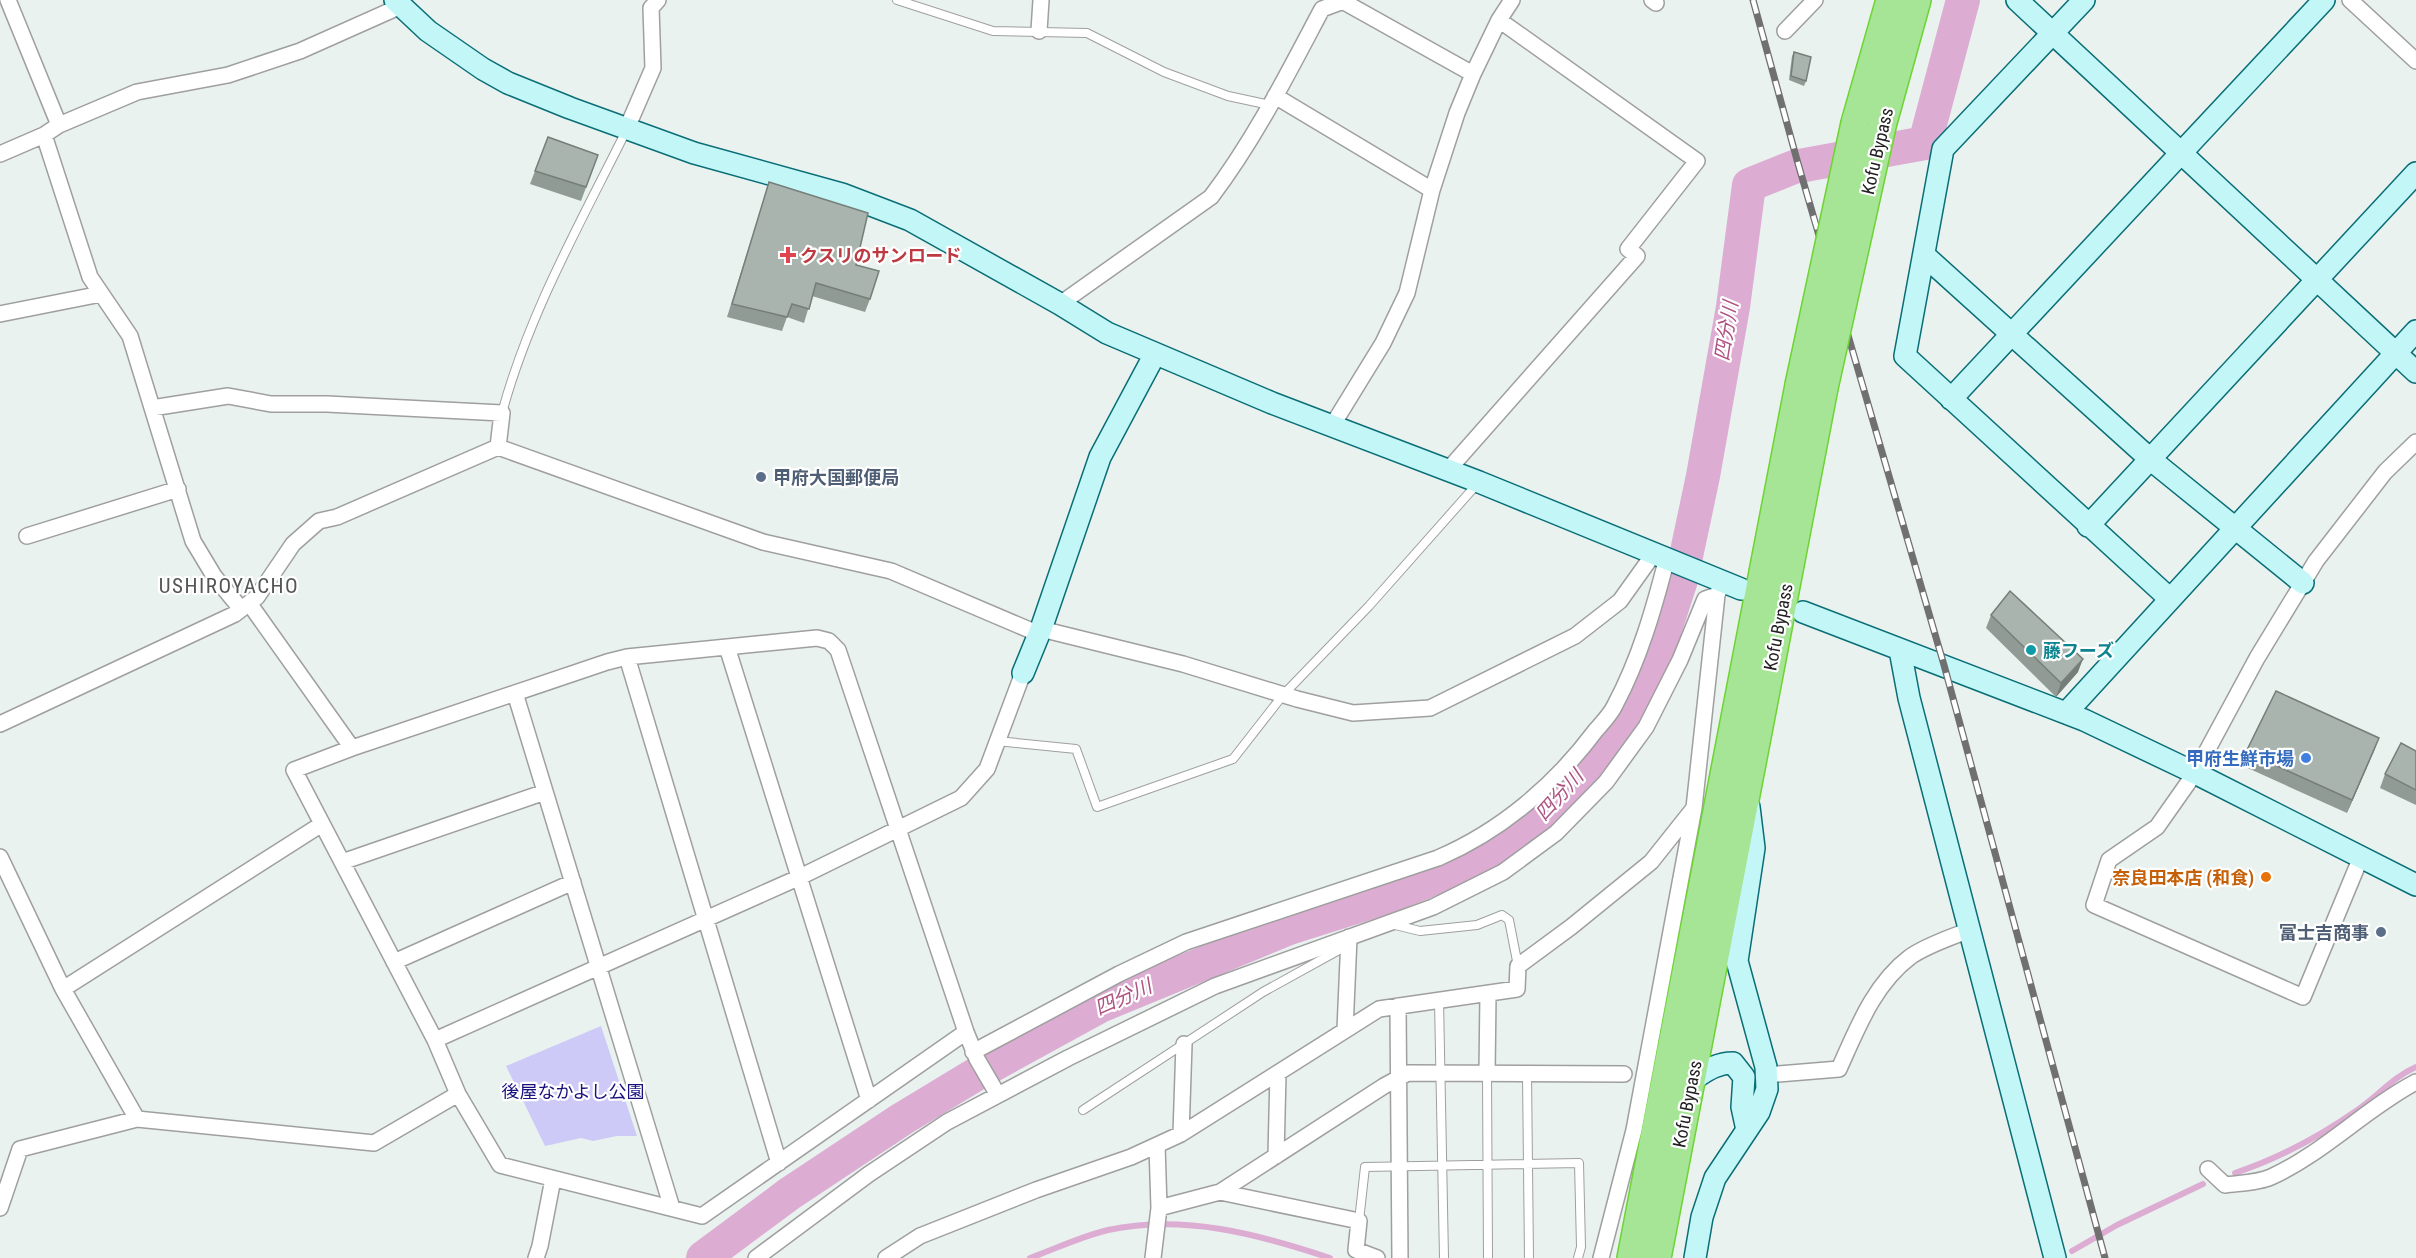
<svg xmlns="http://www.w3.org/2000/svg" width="2416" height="1258" viewBox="0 0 2416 1258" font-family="'Roboto Condensed','Noto Sans JP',sans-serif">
  <rect width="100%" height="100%" fill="#e9f2ef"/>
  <path fill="#cdcaf8" d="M601 1026 637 1136H617L593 1141 581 1138 545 1146 506 1066Z"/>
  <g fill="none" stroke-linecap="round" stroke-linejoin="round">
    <path stroke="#ddacd3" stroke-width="6" d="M2235 1173C2277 1159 2320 1136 2356 1111 2377 1097 2393 1077 2416 1067
      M2072 1251 2117 1225 2203 1184
      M1030 1258C1055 1249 1082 1236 1108 1230 1184 1214 1258 1234 1330 1258"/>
    <path stroke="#ddacd3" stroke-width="34" d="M703 1258 789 1194 902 1119 978 1073 1100 1006 1289 928 1384 898 1466 866 1531 826 1581 776 1621 727 1656 657 1681 580 1703 476 1733 307 1749 185 1794 167 1925 143 1963 0"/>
    <defs>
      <path id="lane" d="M897 0 993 31 1087 33 1164 72 1228 96 1270 105
        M502 413C529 313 581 222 627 129
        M997 741 1076 749 1097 807 1233 759 1283 695 1369 606 1478 483
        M1391 924 1420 931 1477 925 1502 915 1509 920 1518 966
        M1439 1000 1444 1258
        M1487 1074 1488 1258
        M1527 1074 1529 1258
        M1083 1110 1263 992 1348 945
        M1359 1221 1365 1167 1579 1163 1581 1247 1578 1258"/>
      <path id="street" d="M8 0 59 125
        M1652 0 1656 3
        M2350 0 2416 61
        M1344 2 1473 74
        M1039 31 1041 0
        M1785 31 1815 0
        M1275 96 1432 190
        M627 128 653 68 651 8 658 0
        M44 135 90 277 130 336 193 541 214 576 241 609
        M0 154 44 135 59 125 137 92 228 75 300 51 401 6
        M1060 304 1211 197C1255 139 1288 73 1322 9L1346 0
        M0 314 101 294
        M152 408 228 396 271 404H327L502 413 498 447
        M1332 426 1383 343 1407 293 1432 190 1457 113 1473 74 1499 20 1512 0
        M1448 470 1637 256 1628 249 1697 161 1499 20
        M27 536 178 489
        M249 603 352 748
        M1041 629 1183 664 1297 699 1353 713 1430 708 1575 636 1620 601 1655 552
        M727 647 869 1100
        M627 657 779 1163
        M515 693 672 1208
        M0 724 235 614 257 597 293 544 319 521 337 517 498 447 763 542 891 571 1039 634
        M0 857 63 989 137 1119
        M2361 857 2303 997 2094 905 2109 860 2157 827 2195 773 2257 658 2316 561 2385 472 2416 442
        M342 862 545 792
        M394 962 573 882
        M63 989 322 824
        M1398 1006 1400 1258
        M1345 1030 1349 937
        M966 1032 702 1216 500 1165 458 1094 435 1040 294 770 352 748 607 662 627 657 817 638 829 641 838 650 966 1032 977 1059 998 1095
        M435 1040 800 877 961 798 987 769 1023 673
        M973 1052 1119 974 1186 942 1438 858C1501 831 1555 785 1596 730 1603 722 1611 714 1615 705 1640 658 1654 608 1667 558
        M1487 1074 1488 994
        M1778 1074 1839 1069C1857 1029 1874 984 1910 957 1927 945 1950 938 1969 930
        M1181 1134 1184 1044
        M1157 1145 1159 1208
        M1276 1156 1278 1073
        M2208 1169 2225 1185C2239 1183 2258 1183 2271 1177 2324 1153 2365 1109 2416 1082
        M1220 1192 1359 1221 1356 1250 1377 1258
        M0 1208 20 1149 137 1119 374 1143 458 1094
        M536 1258 540 1246 553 1179
        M756 1258 869 1174 947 1122 1068 1058 1215 986 1433 907 1503 872 1556 833 1606 782 1646 727 1680 660 1705 599 1717 595
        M886 1258 920 1236 1036 1190 1131 1157 1181 1134 1379 1009 1517 989 1518 966 1571 927 1651 862 1694 808
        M1153 1258 1159 1208 1220 1192 1384 1086 1408 1073 1624 1074
        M1601 1258 1634 1130 1694 808 1717 595 1720 588"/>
      <path id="secondary" d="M395 0 428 31 483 69 508 83 570 108 694 153 842 194 910 220 1060 304 1107 333 1272 403 1479 482 1741 589
        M2017 0 2416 372
        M2084 0 1943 149 1905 356 2170 599
        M1924 255 2150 459 2303 583
        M1951 399 2324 0
        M2088 526 2416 173
        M1803 612 2084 720 2195 773 2416 885
        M1900 650 1909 698 2055 1258
        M1023 673 1041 629 1100 457 1155 354
        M2066 713 2416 331
        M1692 1080C1706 1071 1716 1063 1733 1063L1744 1077 1742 1107 1747 1130
        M1695 1258 1702 1217 1715 1178 1759 1112 1767 1089 1766 1067 1737 961 1754 848 1749 807"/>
      <path id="highway" d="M1855 123 1890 0
        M1882 126 1917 0
        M1631 1258 1799 385
        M1657 1258 1824 388"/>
    </defs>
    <use href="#lane" stroke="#9f9f9f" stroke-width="10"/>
    <use href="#street" stroke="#9f9f9f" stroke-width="18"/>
    <use href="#secondary" stroke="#0a6e77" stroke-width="24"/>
    <use href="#highway" stroke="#6dd432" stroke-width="30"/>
    <use href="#lane" stroke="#fff" stroke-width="8"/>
    <use href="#street" stroke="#fff" stroke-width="15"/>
    <use href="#secondary" stroke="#c2f6f7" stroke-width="21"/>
    <use href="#highway" stroke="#a6e496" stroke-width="27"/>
    <defs>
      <path id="rail" d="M1753 0 1797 160 1944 665 2105 1258"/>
    </defs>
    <use href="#rail" stroke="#707070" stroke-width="7"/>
    <use href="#rail" stroke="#fff" stroke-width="4.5" stroke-dasharray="14" stroke-linecap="butt"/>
    <defs>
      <path id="highway-bridge" d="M1799 385 1855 123
        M1824 388 1882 126"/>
    </defs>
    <use href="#highway-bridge" stroke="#6dd432" stroke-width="30" stroke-linecap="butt"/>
    <use href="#highway-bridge" stroke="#a6e496" stroke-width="27"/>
  </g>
  <path fill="#909b95" d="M1794 52 1806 81 1804 86 1789 80 1792 56Z
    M548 137 598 155 581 201 530 184Z
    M769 182 856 265 870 299 865 312 812 296 804 323 787 317 782 331 727 317Z
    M1991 615 2078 672 2056 697 1986 628Z
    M2379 738 2374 751 2347 813 2241 765 2246 752Z
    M2416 751V805L2380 788 2385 774Z"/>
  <path fill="#767e79" d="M2083 659 2078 672 2056 697 2061 683Z
    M2379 738 2374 751 2347 813 2352 800Z"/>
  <path fill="#a8b4ad" stroke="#767e79" stroke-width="1.5" d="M1794 52 1811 57 1806 81 1791 76Z
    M548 137 598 155 586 187 535 171Z
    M769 182 868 213 856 265 879 271 870 299 816 283 809 309 792 304 787 317 732 304Z
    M2010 591 2083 659 2061 683 1991 615Z
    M2276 691 2379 738 2352 800 2246 752Z
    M2401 743 2416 751V790L2385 774Z"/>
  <path fill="#e0444e" stroke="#fff" stroke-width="2" d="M785 246h6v6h6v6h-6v6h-6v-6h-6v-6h6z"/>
  <g fill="#5c6f8a" stroke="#fff" stroke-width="2">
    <circle cx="761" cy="477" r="6"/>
    <circle cx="2381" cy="932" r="6"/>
  </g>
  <circle fill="#0f9aa8" stroke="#fff" stroke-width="2" cx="2031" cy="650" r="6"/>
  <circle fill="#3f7fe0" stroke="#fff" stroke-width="2" cx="2306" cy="758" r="6"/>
  <circle fill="#e8710a" stroke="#fff" stroke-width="2" cx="2266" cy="877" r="6"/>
  <g text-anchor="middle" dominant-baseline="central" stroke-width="4.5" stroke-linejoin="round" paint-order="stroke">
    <g font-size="18" fill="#222" stroke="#fff">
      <text transform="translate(1877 151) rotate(-77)">Kofu Bypass</text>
      <text transform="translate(1778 627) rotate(-79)">Kofu Bypass</text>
      <text transform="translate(1687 1104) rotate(-79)">Kofu Bypass</text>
    </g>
    <g font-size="18" font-weight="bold" fill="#be3a42" stroke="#fff" text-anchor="start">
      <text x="800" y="255">クスリのサンロード</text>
    </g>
    <g font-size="18" font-weight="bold" fill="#4e5e75" stroke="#fff" text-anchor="start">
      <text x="773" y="477">甲府大国郵便局</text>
      <text x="2369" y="932" text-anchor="end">富士吉商事</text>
    </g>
    <g font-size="18" font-weight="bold" fill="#0d838f" stroke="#fff" text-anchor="start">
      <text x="2043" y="650">藤フーズ</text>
    </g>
    <g font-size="18" font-weight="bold" fill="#366cbe" stroke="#fff" text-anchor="end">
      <text x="2294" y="758">甲府生鮮市場</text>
    </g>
    <g font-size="18" font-weight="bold" fill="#c56008" stroke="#fff" text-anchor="end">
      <text x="2254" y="877">奈良田本店 (和食)</text>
    </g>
    <g font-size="18" fill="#18117e" stroke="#fff">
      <text x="573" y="1091">後屋なかよし公園</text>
    </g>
    <g font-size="20" font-style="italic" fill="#ae5282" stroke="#fff">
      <text transform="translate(1726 331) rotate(-81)">四分川</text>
      <text transform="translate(1559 795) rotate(-48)">四分川</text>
      <text transform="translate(1123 997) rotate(-24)">四分川</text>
    </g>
    <g font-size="21" letter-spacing="1.5" fill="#555" stroke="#fff">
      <text x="229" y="586">USHIROYACHO</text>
    </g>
  </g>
</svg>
